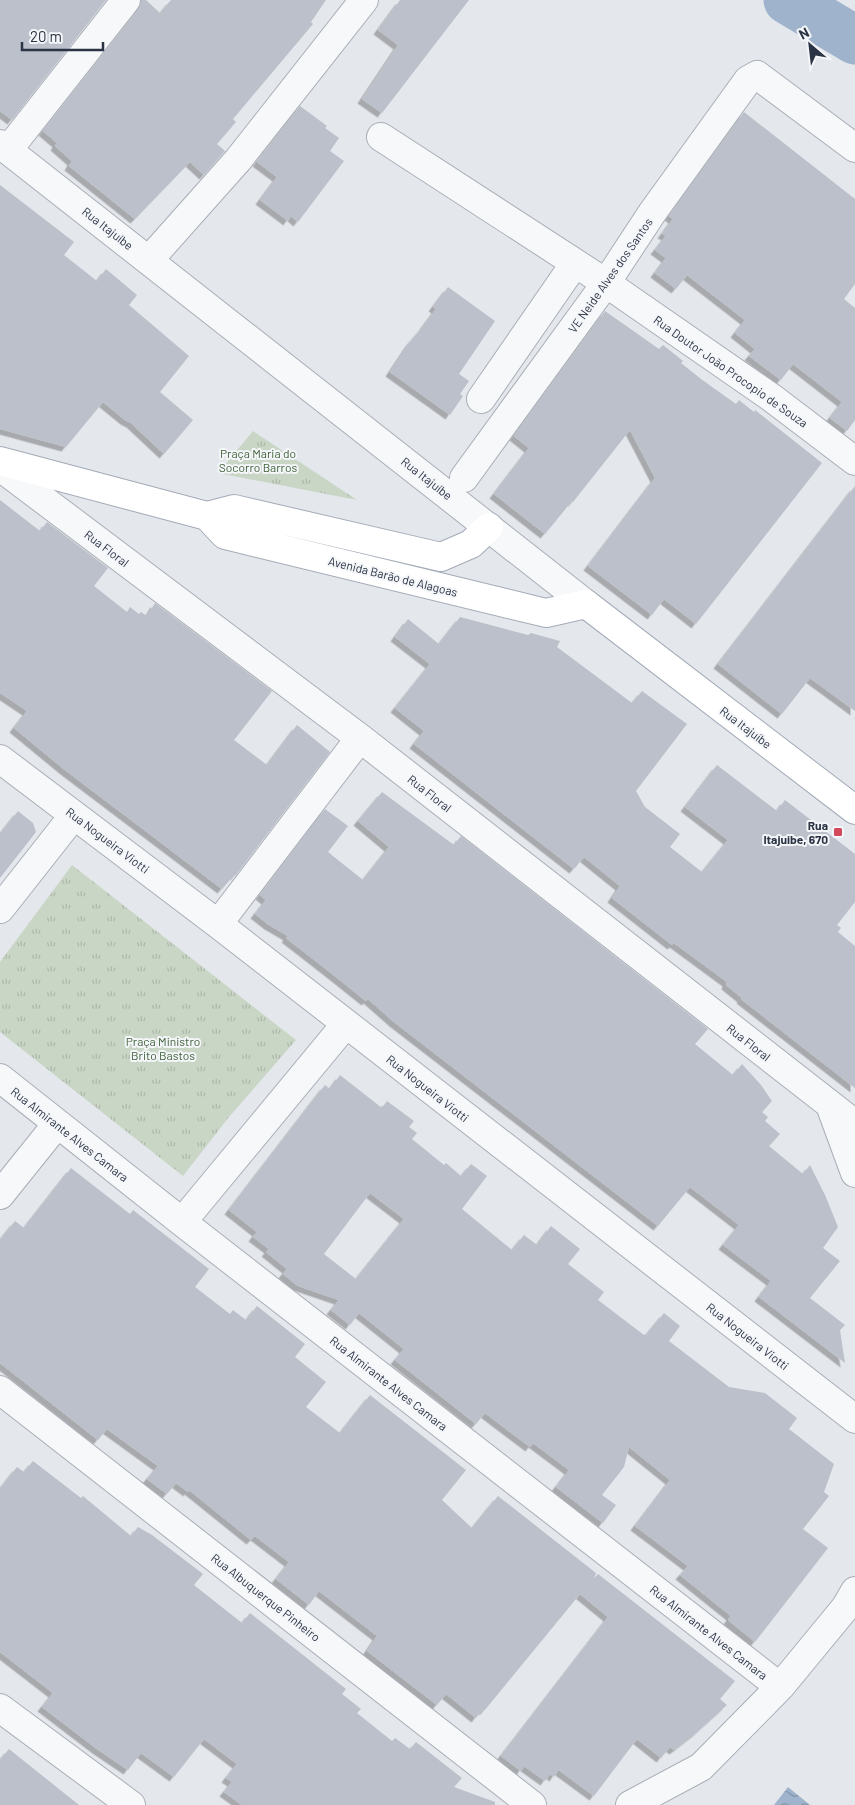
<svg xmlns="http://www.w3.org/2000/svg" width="855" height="1805" viewBox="0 0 855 1805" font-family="Barlow,sans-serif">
  <defs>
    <pattern id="park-tufts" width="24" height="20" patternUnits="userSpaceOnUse" patternTransform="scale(1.25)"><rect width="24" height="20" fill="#c9d6c5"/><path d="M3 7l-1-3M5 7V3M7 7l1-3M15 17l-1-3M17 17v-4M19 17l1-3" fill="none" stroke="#adb8ab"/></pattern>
    <pattern id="water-waves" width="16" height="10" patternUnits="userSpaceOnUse" patternTransform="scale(1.25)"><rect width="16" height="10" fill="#9fb4cc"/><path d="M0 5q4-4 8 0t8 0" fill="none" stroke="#8293a7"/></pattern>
    <filter id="shadow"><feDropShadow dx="-4.5" dy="4.5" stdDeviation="0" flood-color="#0004"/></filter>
  </defs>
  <rect width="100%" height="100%" fill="#e4e7ec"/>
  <path fill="url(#park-tufts)" d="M253 431 357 500 218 473Z
    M72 865 296 1040 229 1117 183 1176 0 1032V962Z"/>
  <path fill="url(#water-waves)" d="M788 1787 810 1805H774Z"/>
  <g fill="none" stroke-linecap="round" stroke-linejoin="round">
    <path stroke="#9fb4cc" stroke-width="49" d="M788 0 855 40"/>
  </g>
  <path fill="#bbc0ca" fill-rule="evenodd" filter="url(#shadow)" d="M0 0H106L12 120 0 111Z
    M141 0H146L160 13 171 0H326L311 22 313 24 233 119 236 122 217 144 225 151 204 175 190 162 135 219 69 166 72 161 55 146 57 143 43 131 138 10Z
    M400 0H469L382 113 362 99 398 45 378 30Z
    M300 106 327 126 325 128 339 138 330 151 344 161 298 222 291 216 288 221 260 200 277 177 257 162Z
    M744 112 855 199V284L844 299 855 308V420L847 431 830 418 842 402 793 364 781 380 749 356 755 349 735 333 745 320 687 275 676 289 655 273 666 258 655 250 666 236 662 234 673 219 669 216Z
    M0 185 74 242 64 255 97 281 106 269 137 295 129 305 189 356 160 392 193 420 164 454 131 423 125 420 103 402 66 447 0 429Z
    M448 287 495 321 459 374 469 381 460 394 463 396 450 415 390 372 410 342 422 328 436 309 433 307Z
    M605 311 659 349 663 345 683 361 681 363 701 379 736 404 739 400 754 412 755 410 822 463 696 624 664 599 652 615 588 566 655 478 630 430 573 502 572 501 545 534 494 494 529 448 514 436Z
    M855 486V711L810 678 782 714 718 664Z
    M0 500 40 531 47 522 108 568 94 586 127 612 130 607 139 614 141 612 147 616 155 603 272 691 234 740 267 765 297 725 330 752 235 876 234 875 222 889 65 770 14 728 27 711 0 693Z
    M460 617 528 635 531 633 560 641 557 647 632 703 642 691 687 724 636 791 645 807 680 834 670 847 702 872 728 840 685 807 717 765 777 811 785 800 855 854V902L837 925 841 928 838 932 855 946V1088L741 999 742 998 726 985 727 982 674 943 672 945 612 898 620 886 584 857 574 869 414 744 424 731 395 708 430 664 395 637 408 619 439 644Z
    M382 792 454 845 461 836 708 1029 695 1044 733 1075 742 1064 761 1085 772 1101 762 1112 768 1117 765 1121 780 1134 769 1146 803 1174 810 1165 825 1195 838 1227 823 1248 840 1261 810 1298 845 1325 840 1330 845 1363 759 1297 771 1281 723 1245 739 1225 690 1187 658 1226 394 1022 368 999 366 1001 331 973 286 938 288 936 269 925 255 914 266 900 260 895 325 809 348 826 328 852 363 880 389 847 358 821Z
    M18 811 33 823 36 832 0 878V834Z
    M340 1075 382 1108 387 1101 414 1121 409 1127 417 1133 412 1139 444 1165 446 1163 461 1176 471 1164 487 1176 462 1209 512 1250 524 1235 537 1245 551 1226 580 1249 568 1264 604 1292 598 1300 644 1335 645 1334 646 1335 664 1313 680 1326 669 1341 729 1387 765 1393 797 1418 789 1429 834 1464 824 1492 829 1496 803 1529 828 1548 755 1642 728 1620 731 1616 680 1575 688 1566 635 1526 670 1480 629 1447 624 1467 602 1495 616 1505 603 1523 556 1487 569 1470 533 1443 530 1447 485 1413 476 1424 395 1360 404 1349 359 1313 350 1325 331 1310 339 1300 298 1286 283 1274 287 1269 266 1252 269 1249 253 1237 257 1232 229 1210 325 1085 330 1089ZM370 1193 404 1219 356 1279 324 1254Z
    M71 1168 130 1214 133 1210 209 1269 195 1287 230 1314 233 1310 246 1320 257 1306 305 1344 295 1357 326 1382 306 1407 340 1433 370 1395 466 1470 442 1500 472 1528 498 1496 596 1573 594 1578 598 1574 735 1681 720 1699 727 1705 696 1733 674 1750 670 1747 661 1758 637 1739 594 1796 560 1771H558L554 1777 550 1774 545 1781 524 1766 521 1771 501 1756 608 1617 580 1594 484 1711 483 1709 476 1718 446 1694 437 1705 367 1651 377 1636 319 1591 309 1605 276 1579 289 1562 255 1536 251 1540 189 1490 188 1492 176 1483 167 1494 147 1479 158 1466 107 1429 98 1440 0 1363V1240L15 1221 24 1228Z
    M33 1461 81 1498 83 1496 131 1536 138 1527 152 1535 203 1574 194 1585 242 1623 250 1613 346 1689 342 1694 361 1709 357 1713 392 1741 395 1738 410 1749 416 1742 462 1778 454 1787 495 1802V1805H242L224 1792 232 1782 226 1778 237 1764 204 1739 174 1777 141 1753 128 1770 97 1749 42 1707 53 1693 0 1652V1489L17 1467 24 1472Z
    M9 1749 79 1805H0V1760Z"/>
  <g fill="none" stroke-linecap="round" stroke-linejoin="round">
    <defs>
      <path id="minor" d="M381 137 606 283 772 398 855 461
        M0 144 586 604
        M8 150 126 0
        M149 260 238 160 364 0
        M481 399 575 263
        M0 467 360 738 855 1124
        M464 478 606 283 652 213 748 80 757 75 855 148
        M0 759 218 924 855 1419
        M0 909 74 815
        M218 924 360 738
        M0 1078 182 1222 780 1687
        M830 1105 855 1173
        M0 1195 57 1124
        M182 1222 345 1025
        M0 1390 532 1805
        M0 1708 131 1805
        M630 1805 701 1767 780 1687 845 1608 855 1591"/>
      <path id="major" d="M0 461 207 516 234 509 441 557 471 544 489 527
        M207 516 225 535 546 613 586 604 855 810"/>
    </defs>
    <use href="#minor" stroke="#a9aeb7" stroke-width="30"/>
    <use href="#major" stroke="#a3abb8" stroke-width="30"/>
    <use href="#minor" stroke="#f7f8fa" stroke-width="28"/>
    <use href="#major" stroke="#fff" stroke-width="28"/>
  </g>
  <rect fill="#d1495b" stroke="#f4f6f9" stroke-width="2" x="833" y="827" width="10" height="10" rx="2.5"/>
  <g text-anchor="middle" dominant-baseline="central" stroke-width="4" stroke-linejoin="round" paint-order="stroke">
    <g font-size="12" fill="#2b3445" stroke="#f4f6f9">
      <text transform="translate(108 228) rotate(38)">Rua Itajuíbe</text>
      <text transform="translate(610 275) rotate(-55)">VE Neide Alves dos Santos</text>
      <text transform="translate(731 371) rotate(35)">Rua Doutor João Procopio de Souza</text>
      <text transform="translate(427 478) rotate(38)">Rua Itajuíbe</text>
      <text transform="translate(107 548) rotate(37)">Rua Floral</text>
      <text transform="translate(393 576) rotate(14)">Avenida Barão de Alagoas</text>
      <text transform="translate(746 727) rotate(37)">Rua Itajuíbe</text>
      <text transform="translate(430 793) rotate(38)">Rua Floral</text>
      <text transform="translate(108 840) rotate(37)">Rua Nogueira Viotti</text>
      <text transform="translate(749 1042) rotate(38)">Rua Floral</text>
      <text transform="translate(428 1088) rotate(38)">Rua Nogueira Viotti</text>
      <text transform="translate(70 1134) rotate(38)">Rua Almirante Alves Camara</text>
      <text transform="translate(748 1336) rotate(38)">Rua Nogueira Viotti</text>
      <text transform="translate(389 1383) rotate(38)">Rua Almirante Alves Camara</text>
      <text transform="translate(266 1597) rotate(38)">Rua Albuquerque Pinheiro</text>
      <text transform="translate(709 1632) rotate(38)">Rua Almirante Alves Camara</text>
    </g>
    <g font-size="12" fill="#3f6138" stroke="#f4f6f9">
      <text x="258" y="453">Praça Maria do<tspan x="258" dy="14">Socorro Barros</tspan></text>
      <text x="163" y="1041">Praça Ministro<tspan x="163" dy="14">Brito Bastos</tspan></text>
    </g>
    <g font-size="12" font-weight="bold" fill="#2b3445" stroke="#f4f6f9" text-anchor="end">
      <text x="828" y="825">Rua<tspan x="828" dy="14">Itajuibe, 670</tspan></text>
    </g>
  </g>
  <g transform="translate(810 45) rotate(332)" stroke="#f4f6f9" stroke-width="4" paint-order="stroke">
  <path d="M0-4L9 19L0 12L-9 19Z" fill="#2b3445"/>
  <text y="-8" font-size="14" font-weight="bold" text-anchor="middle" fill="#2b3445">N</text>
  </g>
  <path d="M22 42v8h81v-8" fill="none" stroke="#2b3445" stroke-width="2.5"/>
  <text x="30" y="42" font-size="15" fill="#2b3445" stroke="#f4f6f9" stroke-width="4" paint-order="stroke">20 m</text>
</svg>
